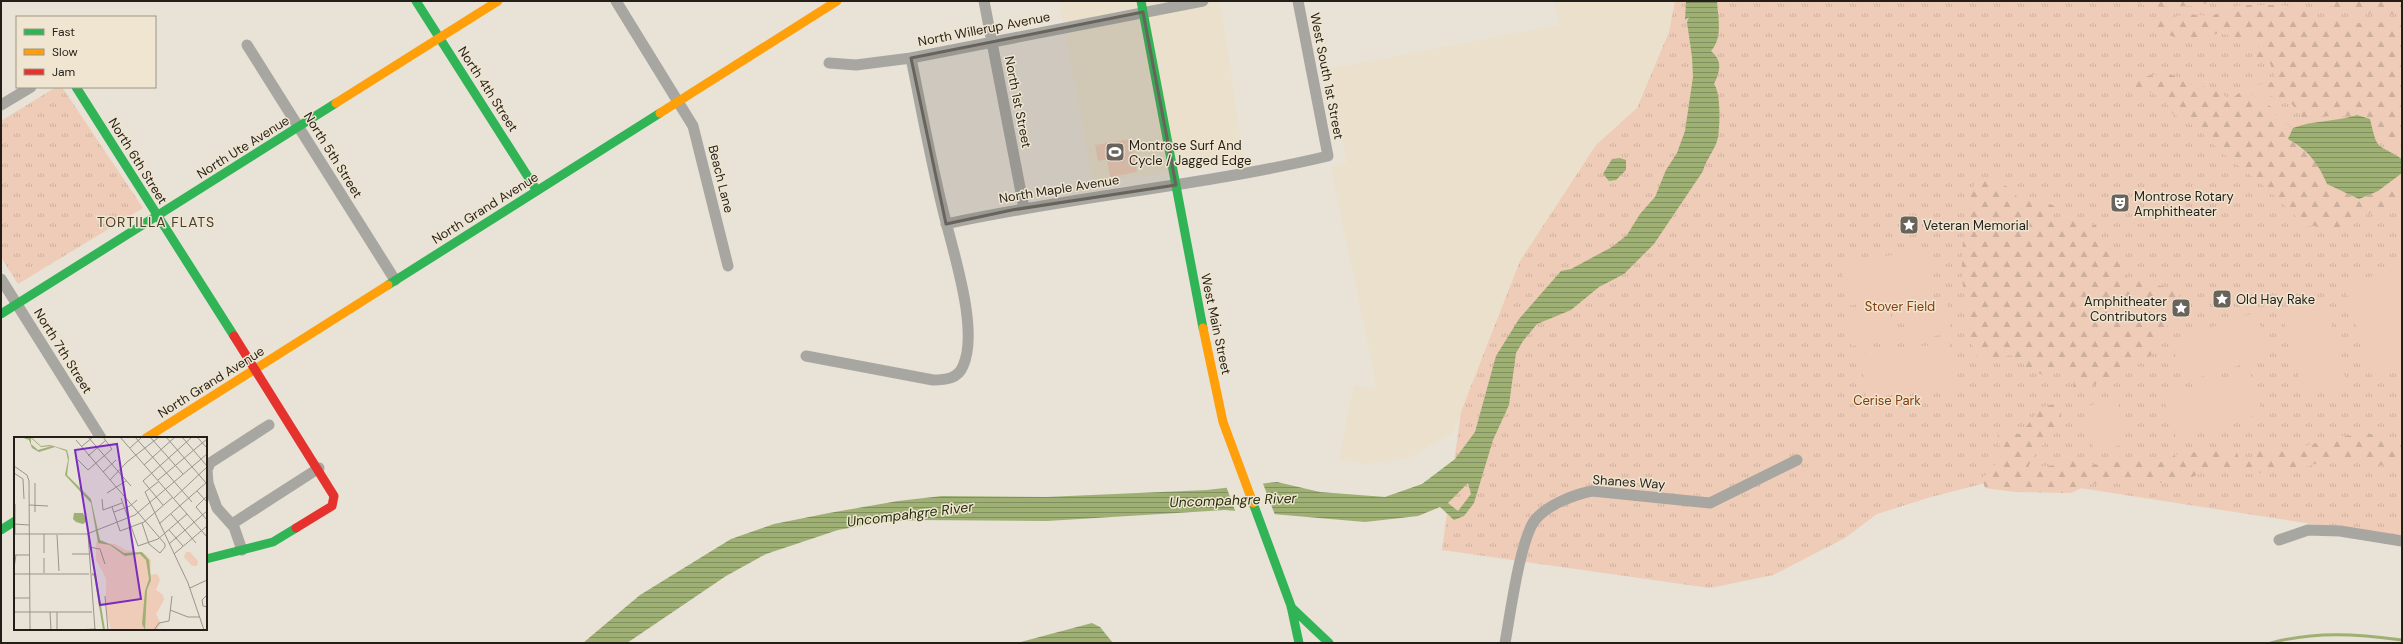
<svg xmlns="http://www.w3.org/2000/svg" width="2403" height="644" viewBox="0 0 2403 644" font-family="'DM Sans',sans-serif">
  <defs>
    <pattern id="grass-tufts" width="24" height="20" patternUnits="userSpaceOnUse"><rect width="24" height="20" fill="#efccb7"/><path d="M3 7l-1-3M5 7V3M7 7l1-3M15 17l-1-3M17 17v-4M19 17l1-3" fill="none" stroke="#cdaf9d"/></pattern>
    <pattern id="forest-firs" width="22" height="20" patternUnits="userSpaceOnUse"><rect width="22" height="20" fill="#efccb7"/><path d="M5 1l3.5 6h-7zM16 11l3.5 6h-7z" fill="#cdaf9d"/></pattern>
    <pattern id="water-rules" width="6" height="5" patternUnits="userSpaceOnUse"><rect width="6" height="5" fill="#9eb073"/><path d="M0 2.5h6" fill="none" stroke="#808f5d"/></pattern>
  </defs>
  <rect width="100%" height="100%" fill="#e8e2d7"/>
  <path fill="#eae0cb" d="M1059 1H1220L1244 163 1093 182Z
    M1554 1H1675L1669 32 1637 108 1596 145 1451 434 1407 458 1364 464 1339 458 1354 386 1377 388 1331 167 1347 163 1330 69 1559 25Z"/>
  <path fill="url(#grass-tufts)" d="M1675 1H2402V538L2009 477 1931 497 1877 514 1845 538 1773 575 1710 588 1442 550 1461 412 1520 261 1596 145 1637 108 1669 32Z
    M56 87H62L143 208 18 284 1 257V121Z"/>
  <path fill="url(#forest-firs)" d="M2136 1H2217L2194 6 2147 7Z
    M2312 1H2402V14L2355 13Z
    M2241 5H2280L2305 9 2309 16 2367 24 2392 21 2402 23V145L2389 153 2368 121 2347 116 2302 117 2291 103 2271 96 2254 86 2276 81 2270 63 2254 59 2262 49 2252 41 2219 33 2198 39H2180L2158 31 2157 20 2187 14 2211 16Z
    M2168 73 2193 85 2217 89 2230 101 2243 89 2273 108 2277 118 2293 128 2288 139C2307 149 2319 164 2327 184L2359 199 2384 187 2402 189V199L2356 219 2350 229 2334 231 2314 226 2304 227 2293 213 2257 180 2223 154 2196 127 2173 114 2165 101 2152 93 2138 89 2126 92 2124 83 2133 78Z
    M1977 177 1993 180 2008 187 2017 197 2041 201 2058 207 2050 220 2055 225 2073 214 2096 226 2103 233 2097 243 2117 259 2123 274 2129 279 2183 291 2166 311 2169 323 2161 337 2155 352 2147 358 2141 360 2125 372 2103 379 2088 389 2073 387 2074 378 2070 367 2045 376 2027 368 2019 358 2010 355 1999 358 1977 357C1973 345 1967 334 1966 322 1965 316 1968 310 1967 304 1966 298 1964 292 1963 286 1959 259 1966 201 1977 177Z
    M2061 402C2061 408 2062 415 2060 421 2053 441 2036 445 2028 468L2056 465 2067 460 2105 466 2123 460 2159 463 2180 453 2236 450 2240 461H2255L2258 451H2286L2343 436 2373 434V441L2402 440V463L2379 465 2353 459H2329L2303 468 2248 474 2218 466 2183 481 2157 483 2133 480 2090 484 2071 493 2015 492 1985 488 1982 478C2000 462 2003 456 1997 432L2020 434 2042 407Z"/>
  <path fill="#efccb7" d="M1131 139 1137 172 1110 177 1107 159 1098 161 1095 145Z
    M1929 251 1936 294 1846 306 1841 261Z
    M2395 270 2402 291V365L2371 375 2344 284Z
    M2324 297 2347 384 2304 396 2281 309Z
    M1946 300 1951 334 1906 339 1901 307Z
    M1890 307 1894 341 1851 346 1846 313Z
    M2256 312 2270 356 2184 382 2171 341Z
    M1949 343 1955 387 1866 398 1861 354Z
    M2249 371 2262 413 2177 440 2163 397Z
    M2117 399 2127 444 2094 451 2084 407Z"/>
  <path fill="url(#water-rules)" fill-rule="evenodd" d="M1717 1C1718 17 1723 38 1711 51 1723 61 1720 71 1714 84 1721 93 1720 125 1718 137 1716 149 1706 159 1703 171L1654 244 1624 274 1599 287 1571 310 1537 324 1523 341 1516 353 1509 405 1493 440 1474 503 1464 516 1454 520 1440 507 1418 516 1365 522 1225 510 1047 521 919 520 884 522 838 530 766 554 726 576 627 643H583L640 595 731 539 774 524 829 513 898 501 942 496 1046 497 1207 490 1277 482 1320 492 1385 497 1422 484 1455 459 1475 432 1496 356 1519 319 1561 271 1571 269 1612 247 1627 235 1640 214 1655 197 1666 170 1677 153 1685 131 1693 77 1692 57 1687 22 1689 17 1685 20 1686 2ZM1468 483 1471 494 1458 511 1448 503Z
    M2357 115 2370 119C2378 153 2376 142 2402 159V173L2378 191 2359 199 2327 184C2319 164 2307 149 2288 139L2293 128C2314 120 2336 122 2357 115Z
    M1620 158 1626 160V170L1616 180 1609 181 1603 174 1612 159Z
    M1092 623 1100 627 1113 643H1017Z"/>
  <path fill="#e8e2d7" d="M1262 481 1275 515 1236 513 1226 486Z"/>
  <g fill="none" stroke-linecap="round" stroke-linejoin="round">
    <path stroke="#9eb073" stroke-width="3" d="M2271 643C2315 631 2357 634 2402 640"/>
    <path stroke="#a7a6a1" stroke-width="11" d="M616 1 693 126 728 266
      M984 1 1024 208
      M247 45 395 280
      M829 63 856 65 911 58 1203 1
      M1 105 31 87
      M946 224C1073 196 1202 186 1328 156L1298 1
      M1 279 101 438
      M806 356 933 380C945 380 958 379 963 366 980 329 951 246 942 206 930 157 921 107 911 58
      M232 524 319 468
      M2279 540 2308 530 2340 531 2402 541
      M242 550 234 527 217 508 208 483 207 470 210 463 269 425
      M1505 643C1510 616 1520 539 1535 520 1547 505 1573 495 1592 491L1710 503 1797 460"/>
    <path stroke="#30b455" stroke-width="9" d="M416 1 537 191
      M1141 1 1203 328
      M76 87 234 336
      M388 285 660 113
      M1 314 336 103
      M1253 503 1291 606 1299 643
      M1 530 15 521
      M206 559 273 542 296 528
      M1291 607 1329 643"/>
    <path stroke="#ff9f0a" stroke-width="9" d="M336 103 498 1
      M660 113 837 1
      M1203 328 1223 422 1253 503
      M146 438 388 285"/>
    <path stroke="#e5322d" stroke-width="9" d="M234 336 334 496 332 506 296 528"/>
  </g>
  <path fill="#68635b" fill-opacity="0.2" stroke="#68635b" stroke-width="3" stroke-linejoin="round" d="M1143 12 1176 185 1012 210 946 224 911 58Z"/>
  <defs>
    <symbol id="stadium-square" viewBox="-11 -11 22 22"><rect x="-9" y="-9" width="18" height="18" rx="4" fill="#68635b" stroke="#efe5d0"/><path d="M0-5a6.5 5 0 1 0 0 10a6.5 5 0 1 0 0-10ZM-3.5-1.8h7v3.6h-7Z" fill="#fff"/></symbol>
    <symbol id="theatre-square" viewBox="-11 -11 22 22"><rect x="-9" y="-9" width="18" height="18" rx="4" fill="#68635b" stroke="#efe5d0"/><path d="M-5-5.5Q0-4 5-5.5V0Q5 5 0 6Q-5 5-5 0ZM-3.3-2.5H-1v1.5H-3.3ZM1-2.5H3.3v1.5H1ZM-2.8 1Q0 5.5 2.8 1Z" fill="#fff"/></symbol>
    <symbol id="sight-square" viewBox="-11 -11 22 22"><rect x="-9" y="-9" width="18" height="18" rx="4" fill="#68635b" stroke="#efe5d0"/><path d="M0-6L1.8-2.2L6-1.7L2.9 1.2L3.7 5.4L0 3.3L-3.7 5.4L-2.9 1.2L-6-1.7L-1.8-2.2Z" fill="#fff"/></symbol>
  </defs>
  <g fill-rule="evenodd">
    <use href="#stadium-square" x="1104" y="141" width="22" height="22"/>
    <use href="#theatre-square" x="2109" y="192" width="22" height="22"/>
    <use href="#sight-square" x="1898" y="214" width="22" height="22"/>
    <use href="#sight-square" x="2211" y="288" width="22" height="22"/>
    <use href="#sight-square" x="2170" y="297" width="22" height="22"/>
  </g>
  <g text-anchor="middle" dominant-baseline="central" stroke-width="3" stroke-linejoin="round" paint-order="stroke">
    <g font-size="13" fill="#231f18" stroke="#efe5d0">
      <text transform="translate(984 29) rotate(-11)">North Willerup Avenue</text>
      <text transform="translate(1327 76) rotate(79)">West South 1st Street</text>
      <text transform="translate(488 89) rotate(57)">North 4th Street</text>
      <text transform="translate(1018 102) rotate(79)">North 1st Street</text>
      <text transform="translate(243 147) rotate(-32)">North Ute Avenue</text>
      <text transform="translate(333 155) rotate(58)">North 5th Street</text>
      <text transform="translate(138 161) rotate(58)">North 6th Street</text>
      <text transform="translate(721 179) rotate(76)">Beach Lane</text>
      <text transform="translate(1059 189) rotate(-9)">North Maple Avenue</text>
      <text transform="translate(485 208) rotate(-32)">North Grand Avenue</text>
      <text transform="translate(1216 324) rotate(78)">West Main Street</text>
      <text transform="translate(63 351) rotate(58)">North 7th Street</text>
      <text transform="translate(211 382) rotate(-32)">North Grand Avenue</text>
      <text transform="translate(1629 482) rotate(4)">Shanes Way</text>
    </g>
    <g font-size="13" fill="#231f18" stroke="#efe5d0" text-anchor="start">
      <text x="1129" y="145">Montrose Surf And<tspan x="1129" dy="15">Cycle / Jagged Edge</tspan></text>
      <text x="2134" y="196">Montrose Rotary<tspan x="2134" dy="15">Amphitheater</tspan></text>
      <text x="1923" y="225">Veteran Memorial</text>
      <text x="2236" y="299">Old Hay Rake</text>
      <text x="2167" y="301" text-anchor="end">Amphitheater<tspan x="2167" dy="15">Contributors</tspan></text>
    </g>
    <g font-size="13" fill="#853b0c" stroke="#efe5d0">
      <text x="1900" y="306">Stover Field</text>
      <text x="1887" y="400">Cerise Park</text>
    </g>
    <g font-size="14" letter-spacing="1" fill="#48402e" stroke="#efe5d0">
      <text x="156" y="222">TORTILLA FLATS</text>
    </g>
    <g font-size="14" font-style="italic" fill="#242f0c" stroke="#efe5d0">
      <text transform="translate(1233 500) rotate(-2)">Uncompahgre River</text>
      <text transform="translate(910 514) rotate(-7)">Uncompahgre River</text>
    </g>
  </g>
  <g transform="translate(14 437)">
    <rect width="193" height="193" fill="#e8e2d7"/>
    <path d="M82 105 101 107 112 113 131 117 137 123 136 138 143 137 146 143 142 153 149 158 150 163 142 177 147 187 143 193H97L92 174V141L82 123Z" fill="#efccb7"/>
    <path d="M131 134 132 164 128 178 126 175 127 170 126 162 125 174 117 162 120 153 123 152V146L124 148 127 143 125 137ZM111 136 106 150 102 149 99 145 100 138Z" fill="#efccb7"/>
    <path d="M172 115H176L184 124 183 129H178L170 120Z" fill="#efccb7"/>
    <path d="M7 0H17L27 9 36 8 53 13 55 21 53 38 77 62 86 103 98 108 110 116 128 115 135 123 137 143 133 153 131 193 128 187 131 154 135 142 132 123 126 117 111 119 96 108 84 106 77 66 51 38 54 23 52 14 41 10 25 15 18 11 15 3ZM17 1 27 10 38 9 24 13 17 7ZM60 76H69L73 84 69 87 62 85 59 82Z" fill="#9eb073" fill-rule="evenodd"/>
    <path fill="none" stroke="#9eb073" stroke-width="2" d="M78 137 81 138 90 193"/>
    <path fill="none" stroke="#99948b" stroke-width="1" d="M74 0 117 49M106 0 193 100M121 0 178 65M136 0 169 37M152 0 193 47M168 0 193 29M183 0 193 11M62 3 151 107V110L146 116 135 107 128 86M67 10 79 0M116 11 128 0M74 19 92 3M64 23 74 33 98 12 89 0M130 28 161 0M0 29 13 38 15 44 16 193M89 35 102 23M0 36 9 42 10 62M96 43 113 25 145 0M144 43 193 2M144 45 131 55 174 146 190 193M21 46V75M183 54 193 65M93 56 112 44M193 59 182 70 193 83M107 61 124 109 144 102 173 77M160 61 193 30M88 62 89 73 108 66M1 67V97M15 68 34 69M149 68 129 44 178 0M98 70 106 94 130 85 159 60M100 75 116 69 123 63M157 77 182 106M0 87 15 88M145 87 193 45M155 93 169 109M0 97H73L121 78 193 17M30 97V116M74 97 81 193M43 98 45 134M155 107 193 74M75 110 86 112 91 127M58 117H75M160 117 193 89M0 118H15M30 121V136M0 131 2 118M0 137H75M176 151 193 143M193 158 188 163 189 169 193 170M91 159 94 193M0 161H16M156 173 174 180H186M0 175H78M36 175 37 193M43 175V193M59 193 82 192M140 193 145 186 155 184 158 159"/>
    <path fill="#7b2cbf" fill-opacity="0.15" stroke="#7b2cbf" stroke-width="2" d="M103 7 127 162 86 168 61 13Z"/>
    <rect width="193" height="193" fill="none" stroke="#231f18" stroke-width="2"/>
  </g>
  <rect width="2403" height="644" fill="none" stroke="#231f18" stroke-width="4"/>
  <rect x="16" y="16" width="140" height="72" fill="#efe5d0" stroke="#9d9686"/>
  <rect x="24" y="29" width="20" height="6" fill="#30b455" stroke="#9d9686"/>
  <text x="52" y="36" font-size="12" fill="#231f18">Fast</text>
  <rect x="24" y="49" width="20" height="6" fill="#ff9f0a" stroke="#9d9686"/>
  <text x="52" y="56" font-size="12" fill="#231f18">Slow</text>
  <rect x="24" y="69" width="20" height="6" fill="#e5322d" stroke="#9d9686"/>
  <text x="52" y="76" font-size="12" fill="#231f18">Jam</text>
</svg>
